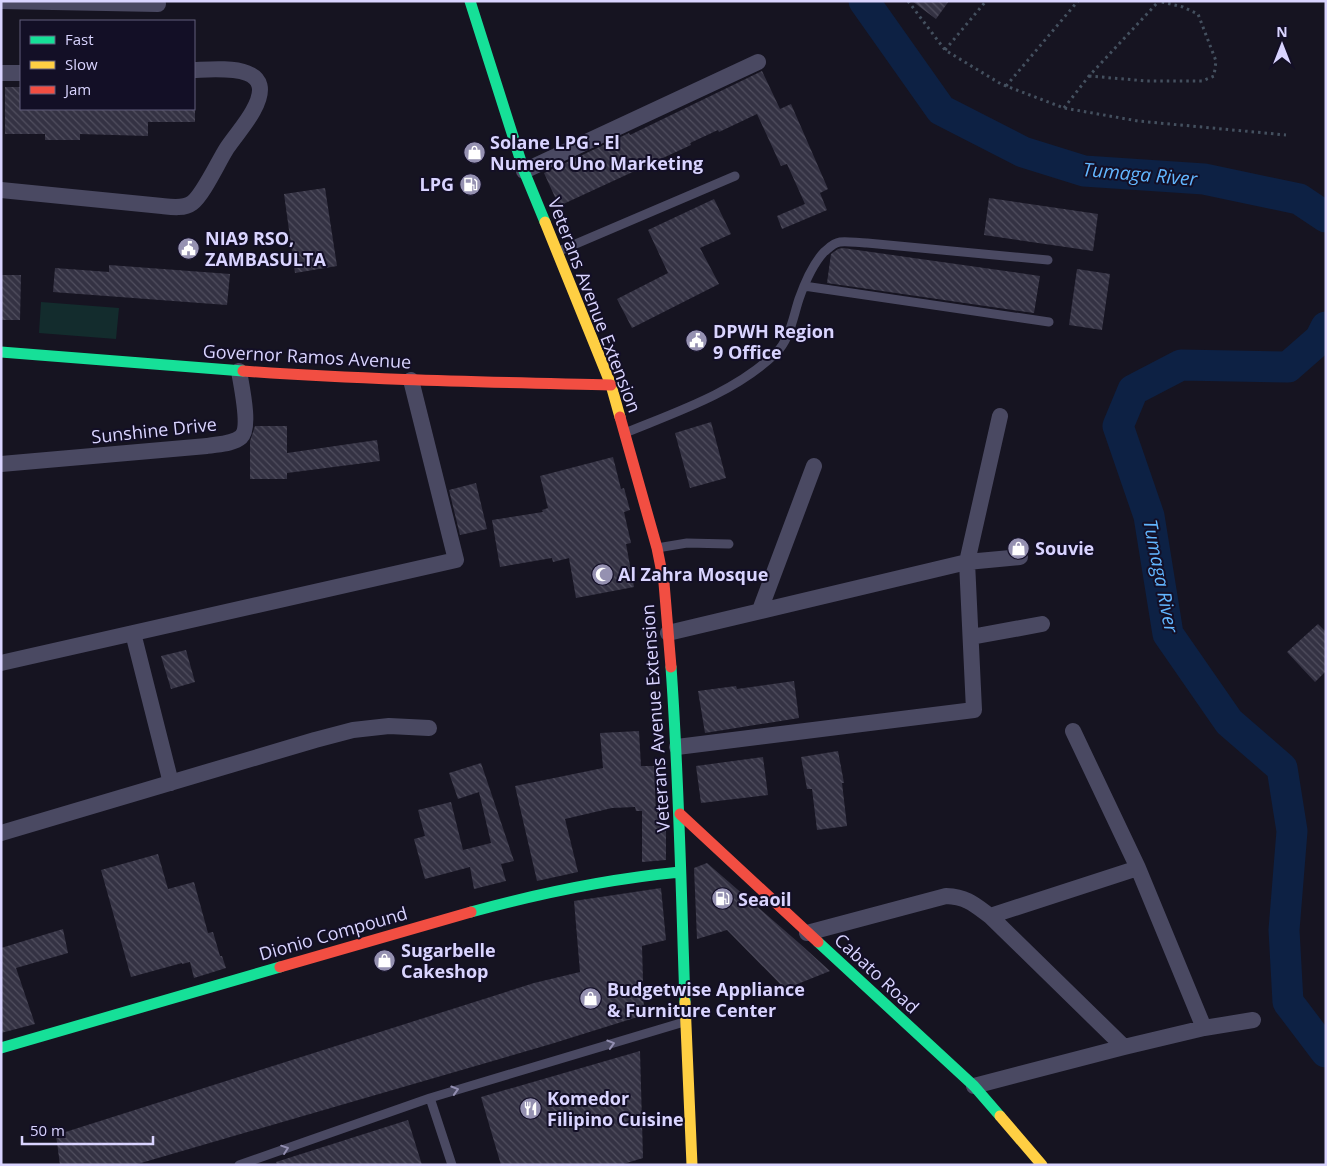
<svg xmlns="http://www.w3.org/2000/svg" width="1327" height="1166" viewBox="0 0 1327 1166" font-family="'Open Sans',sans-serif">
  <defs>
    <pattern id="building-back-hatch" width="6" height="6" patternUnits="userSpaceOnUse" patternTransform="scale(1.25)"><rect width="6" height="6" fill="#343243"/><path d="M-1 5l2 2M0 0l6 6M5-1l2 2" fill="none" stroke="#514f5f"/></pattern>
  </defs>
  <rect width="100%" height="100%" fill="#161421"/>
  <path fill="#132c2d" d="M41 302 119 308 116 339 39 333Z"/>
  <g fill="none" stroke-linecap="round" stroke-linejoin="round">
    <path stroke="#0d2144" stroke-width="31" d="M864 1 941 110 1023 152 1084 171 1204 179 1299 199 1326 217
      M1326 327 1320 339 1288 367 1181 365 1133 390 1118 426 1149 516 1168 634 1229 722 1282 768 1292 831 1284 930 1288 1002 1326 1052"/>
  </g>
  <path fill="url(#building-back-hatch)" d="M912 1H949L936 19Z
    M762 71 780 109 791 104 828 189 820 193 827 210 782 229 777 216 805 204 787 164 781 166 757 114 719 132 718 130 690 143 691 145 559 206 544 173 629 133 630 135Z
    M5 87H21V109H195V122H148V136L80 134V140H45V134H5Z
    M325 188 337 266 295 273 284 194Z
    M989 198 1098 214 1093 251 984 235Z
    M714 199 731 234 700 248 719 284 632 328 617 299 668 273 648 230Z
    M843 248 1040 276 1034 313 827 283 831 254 838 249Z
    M109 265 230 274 227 305 53 292 55 268 109 272Z
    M1077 269 1110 274 1102 330 1069 325Z
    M1 275H21L20 320H1Z
    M711 422 726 478 690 488 675 433Z
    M255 426H287V453L377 440 380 461 287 473V479H250V441Z
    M613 457 621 489 624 488 630 510 624 512 631 543 626 544 634 587 576 598 569 558 553 562 552 558 500 567 492 520 543 512 542 510 548 508 540 476Z
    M476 483 487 529 460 535 449 490Z
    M1318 624 1326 632V671L1315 682 1287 652Z
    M186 650 195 682 171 689 161 656Z
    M794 681 799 718 705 733 698 691 736 686 737 689Z
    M639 731 641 766H654L656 812H666V860L642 862V811H636L635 807 612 808 565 819 578 872 537 881 515 786 603 768 600 733Z
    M838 751 844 783H842L847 826 817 830 812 789H807L801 757Z
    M763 757 768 795 701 803 696 766Z
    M481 763 514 861 501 864 506 881 474 889 470 867 425 879 414 839 425 836 418 810 451 802 463 850 491 843 479 792 458 799 449 773Z
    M158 854 168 889 194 882 208 933 213 932 220 956H222L226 968 194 978 190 962 182 964V963L131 977 101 870Z
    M707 863 799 943 830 971 785 989 727 930 697 939 694 868Z
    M661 888 666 940 642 946 644 1015 551 1044 134 1165H60L56 1135 534 983 580 972 574 901Z
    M63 929 68 953 16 968 35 1024 1 1033V948Z
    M640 1051 643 1158 620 1165H501L481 1097Z
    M408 1120 422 1165H277L276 1162Z"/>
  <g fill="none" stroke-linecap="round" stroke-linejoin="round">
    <path stroke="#44505f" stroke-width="3" stroke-dasharray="2.5 4" stroke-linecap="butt" d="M908 1 945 50 1001 84 1064 108 1138 121 1286 135
      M945 50 986 1
      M1089 76 1147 81H1202L1214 76 1216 61 1198 14 1183 7 1158 1
      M1006 86 1078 1
      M1064 108 1089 76 1159 1"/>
    <path stroke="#4a4962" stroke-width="9" d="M557 252 735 176
      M804 286 1049 322
      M625 433C676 412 734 393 775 354 790 340 793 317 799 299 805 282 812 265 824 252 829 248 833 243 840 242 848 241 858 243 867 243L1048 260
      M657 548 687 543 729 544
      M430 1098 452 1165
      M239 1165 430 1098 684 1022"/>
    <path stroke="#4a4962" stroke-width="16" d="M1 1 158 4
      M1 73H21
      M524 171 758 62
      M1 190 162 206C171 207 184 209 192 203 203 195 218 162 227 148 235 136 246 124 253 111 280 63 222 69 194 70
      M1 464 207 446C218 444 233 444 241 437 251 428 241 384 239 371
      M760 610 814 466
      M133 633 171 783
      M668 633 967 562 1020 557
      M971 637 1042 624
      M1 663 456 560 411 380
      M1073 731 1138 868
      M677 747 974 710 967 562 1000 416
      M1 833 315 740 353 730 389 726 429 728
      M807 933 946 896C967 897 974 904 990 916L1124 1047
      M1204 1028 1253 1020
      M974 1086 1124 1047 1204 1028 1138 868 990 916"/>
    <path stroke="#16e098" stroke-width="11" d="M470 1 524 171 545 222
      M1 352 243 371
      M671 667C679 778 681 890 685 1002
      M471 912C540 893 609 879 680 872
      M818 942 974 1086 1000 1116
      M1 1048 280 967"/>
    <path stroke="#ffcf43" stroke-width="11" d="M545 222 611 385 620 417
      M685 1002 692 1165
      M1000 1116 1042 1165"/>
    <path stroke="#f24e42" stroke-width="11" d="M243 371C366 380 488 382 611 385
      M620 417 657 548 664 583 671 667
      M680 814 818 942
      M280 967 471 912"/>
  </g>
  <defs><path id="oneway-chevron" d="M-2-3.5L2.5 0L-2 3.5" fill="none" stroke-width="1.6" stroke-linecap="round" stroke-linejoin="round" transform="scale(1.25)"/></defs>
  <g stroke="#928eb0">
    <use href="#oneway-chevron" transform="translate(611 1044) rotate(-17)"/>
    <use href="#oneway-chevron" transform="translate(455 1090) rotate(-17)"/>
    <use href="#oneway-chevron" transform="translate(285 1149) rotate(-19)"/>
  </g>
  <defs>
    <symbol id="shop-disc" viewBox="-11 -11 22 22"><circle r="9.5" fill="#9591b1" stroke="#130f26"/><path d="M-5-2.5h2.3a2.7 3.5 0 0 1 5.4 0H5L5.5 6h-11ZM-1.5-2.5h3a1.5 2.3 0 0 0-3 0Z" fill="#fff"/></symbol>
    <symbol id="fuel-disc" viewBox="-11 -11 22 22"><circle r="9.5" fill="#9591b1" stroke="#130f26"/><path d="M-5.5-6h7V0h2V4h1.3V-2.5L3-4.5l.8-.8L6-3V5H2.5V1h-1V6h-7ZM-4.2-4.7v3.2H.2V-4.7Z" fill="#fff"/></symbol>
    <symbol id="civic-disc" viewBox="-11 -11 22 22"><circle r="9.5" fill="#9591b1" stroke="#130f26"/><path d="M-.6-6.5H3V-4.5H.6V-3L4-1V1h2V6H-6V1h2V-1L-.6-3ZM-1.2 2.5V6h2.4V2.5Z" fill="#fff"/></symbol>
    <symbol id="mosque-disc" viewBox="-11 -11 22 22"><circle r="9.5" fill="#9591b1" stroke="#130f26"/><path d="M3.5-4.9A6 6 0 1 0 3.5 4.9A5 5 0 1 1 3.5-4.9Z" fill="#fff"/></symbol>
    <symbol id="restaurant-disc" viewBox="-11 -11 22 22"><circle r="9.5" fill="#9591b1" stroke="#130f26"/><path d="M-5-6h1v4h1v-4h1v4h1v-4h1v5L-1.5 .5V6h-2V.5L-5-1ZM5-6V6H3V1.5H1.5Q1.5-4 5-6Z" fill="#fff"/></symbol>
  </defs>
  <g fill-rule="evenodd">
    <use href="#shop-disc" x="462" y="140" width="25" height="25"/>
    <use href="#fuel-disc" x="458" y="172" width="25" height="25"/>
    <use href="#civic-disc" x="176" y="236" width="25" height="25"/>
    <use href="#civic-disc" x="684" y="328" width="25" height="25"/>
    <use href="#shop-disc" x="1006" y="536" width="25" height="25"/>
    <use href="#mosque-disc" x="590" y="562" width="25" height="25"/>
    <use href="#fuel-disc" x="710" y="886" width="25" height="25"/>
    <use href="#shop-disc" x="372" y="948" width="25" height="25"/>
    <use href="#shop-disc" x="578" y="986" width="25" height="25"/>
    <use href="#restaurant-disc" x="518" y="1096" width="25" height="25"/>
  </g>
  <g text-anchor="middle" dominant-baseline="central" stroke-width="4" stroke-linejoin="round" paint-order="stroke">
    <g font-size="18" font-weight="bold" fill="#d9d4ff" stroke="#130f26" text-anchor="start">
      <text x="490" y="142">Solane LPG - El<tspan x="490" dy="21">Numero Uno Marketing</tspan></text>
      <text x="454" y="184" text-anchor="end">LPG</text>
      <text x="205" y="238">NIA9 RSO,<tspan x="205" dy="21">ZAMBASULTA</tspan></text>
      <text x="713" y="331">DPWH Region<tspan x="713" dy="21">9 Office</tspan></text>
      <text x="1035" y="548">Souvie</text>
      <text x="618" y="574">Al Zahra Mosque</text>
      <text x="738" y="899">Seaoil</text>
      <text x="401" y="950">Sugarbelle<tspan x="401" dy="21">Cakeshop</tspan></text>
      <text x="607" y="989">Budgetwise Appliance<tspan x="607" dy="21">&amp; Furniture Center</tspan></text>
      <text x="547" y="1098">Komedor<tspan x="547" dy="21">Filipino Cuisine</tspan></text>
    </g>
    <g font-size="18" fill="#d9d4ff" stroke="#130f26">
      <text transform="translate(595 305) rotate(69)">Veterans Avenue Extension</text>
      <text transform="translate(307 356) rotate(3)">Governor Ramos Avenue</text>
      <text transform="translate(154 430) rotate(-6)">Sunshine Drive</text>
      <text transform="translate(655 718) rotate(-94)">Veterans Avenue Extension</text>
      <text transform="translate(333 933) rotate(-16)">Dionio Compound</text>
      <text transform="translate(877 973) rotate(43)">Cabato Road</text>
    </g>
    <g font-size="19" font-style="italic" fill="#62b6ff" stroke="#130f26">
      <text transform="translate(1140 174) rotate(5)">Tumaga River</text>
      <text transform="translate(1161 576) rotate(79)">Tumaga River</text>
    </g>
  </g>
  <rect width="1327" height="1166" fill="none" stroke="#d9d4ff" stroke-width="5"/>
  <rect x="20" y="20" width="175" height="90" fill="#130f26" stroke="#625e7d"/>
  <rect x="30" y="36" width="25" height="8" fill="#16e098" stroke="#625e7d"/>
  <text x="65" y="45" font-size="15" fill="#d9d4ff">Fast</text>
  <rect x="30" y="61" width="25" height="8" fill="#ffcf43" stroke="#625e7d"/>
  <text x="65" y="70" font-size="15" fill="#d9d4ff">Slow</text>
  <rect x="30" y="86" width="25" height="8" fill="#f24e42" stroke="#625e7d"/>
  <text x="65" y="95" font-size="15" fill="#d9d4ff">Jam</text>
  <g transform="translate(1282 45)" stroke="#130f26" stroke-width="4" paint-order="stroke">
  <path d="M0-4L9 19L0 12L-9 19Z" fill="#d9d4ff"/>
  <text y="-8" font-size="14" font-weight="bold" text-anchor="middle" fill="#d9d4ff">N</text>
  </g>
  <path d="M22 1136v8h131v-8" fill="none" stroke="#d9d4ff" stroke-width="2.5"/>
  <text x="30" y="1136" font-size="15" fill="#d9d4ff" stroke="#130f26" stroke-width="4" paint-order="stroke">50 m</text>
</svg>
